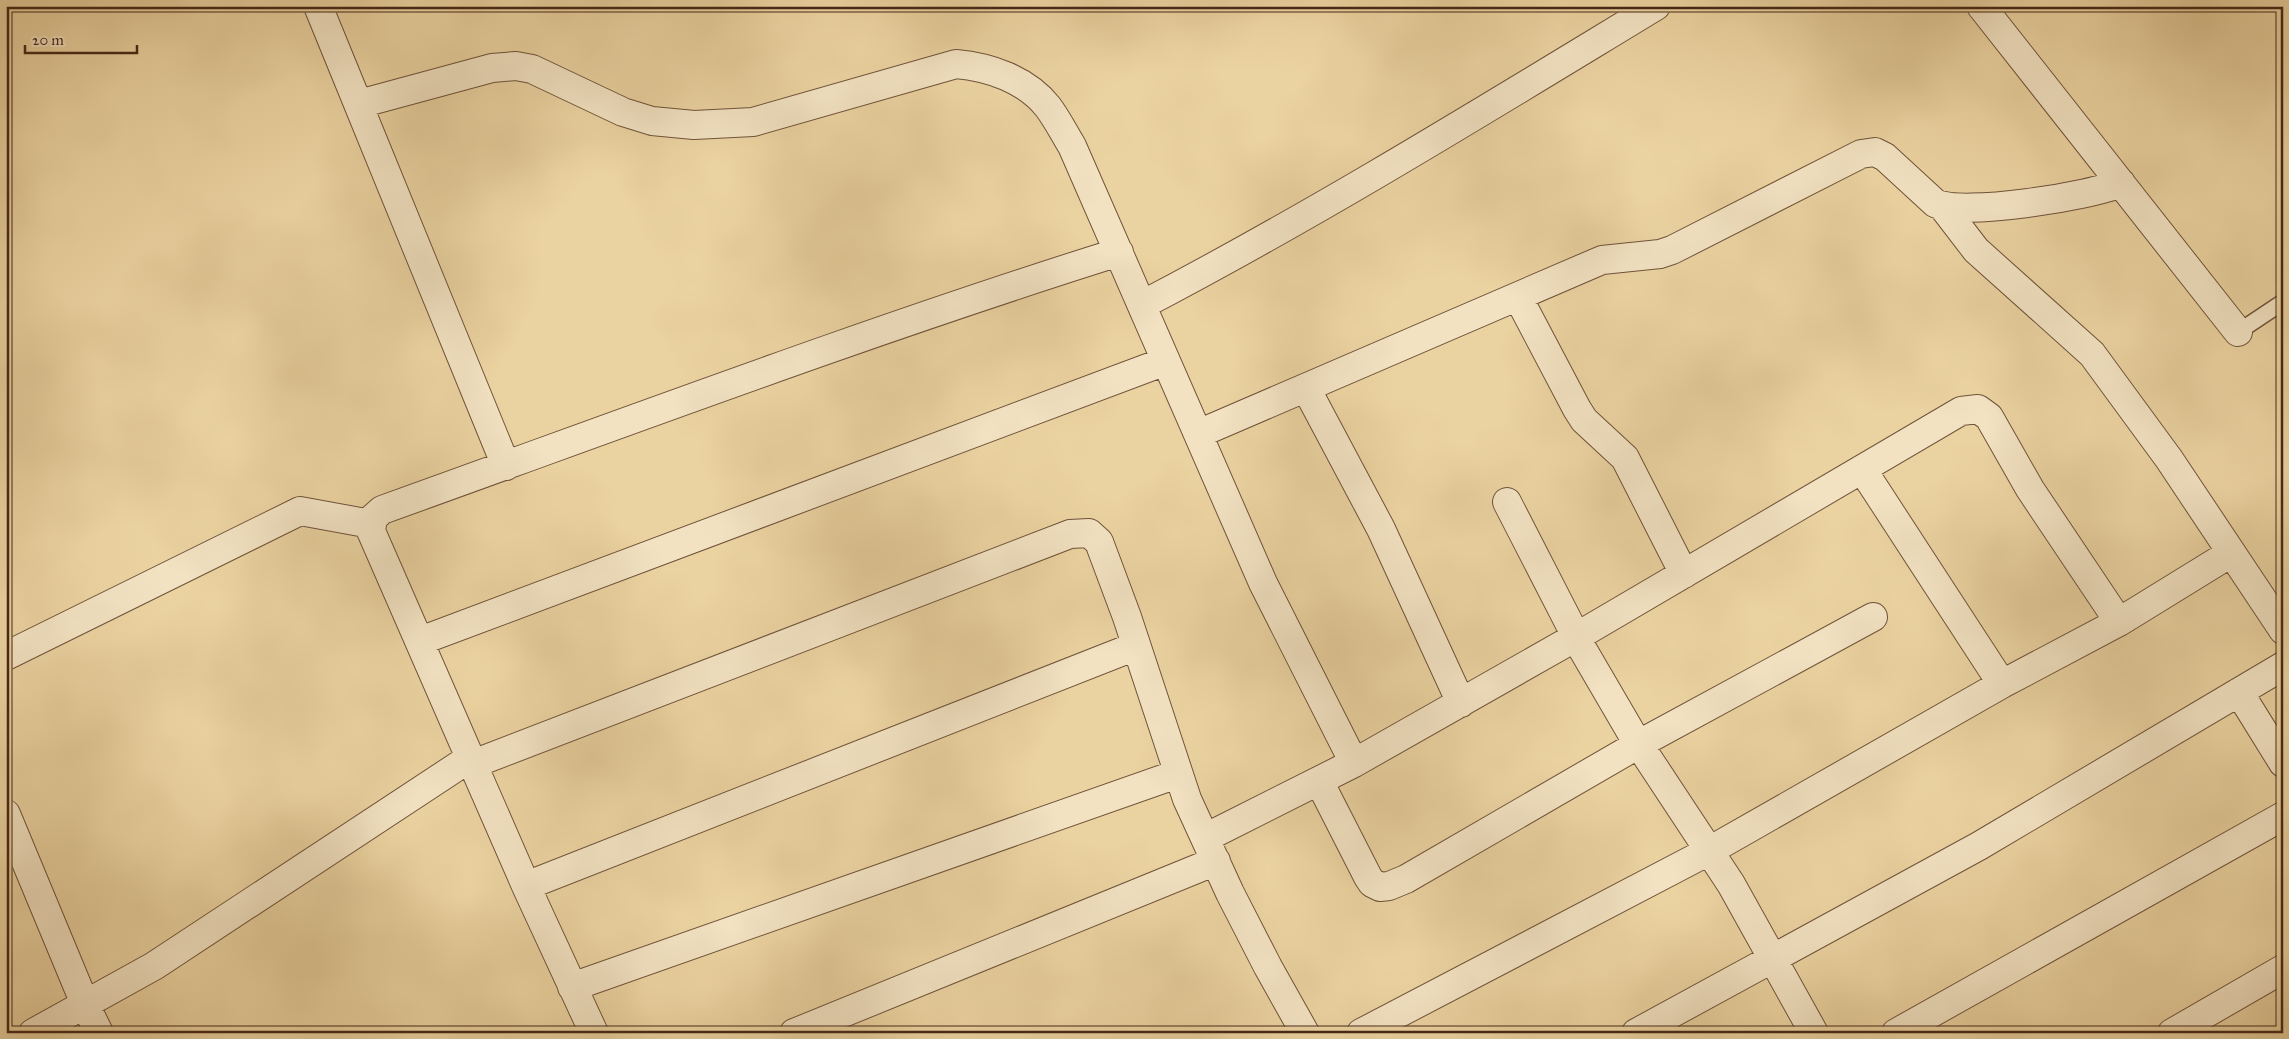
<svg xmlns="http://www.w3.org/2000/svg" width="2289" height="1039" viewBox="0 0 2289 1039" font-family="'IM FELL Great Primer',serif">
  <rect width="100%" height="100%" fill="#ebd3a1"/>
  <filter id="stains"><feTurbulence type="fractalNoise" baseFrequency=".004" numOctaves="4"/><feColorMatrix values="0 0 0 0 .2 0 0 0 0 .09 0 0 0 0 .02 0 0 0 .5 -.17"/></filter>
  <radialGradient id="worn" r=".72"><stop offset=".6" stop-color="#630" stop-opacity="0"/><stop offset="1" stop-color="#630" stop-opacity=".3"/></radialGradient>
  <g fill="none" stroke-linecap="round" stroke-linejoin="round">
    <defs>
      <path id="lane" d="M2238 332 2283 302"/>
      <path id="street" d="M318 6 506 466
        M1981 6 2238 332
        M359 104 492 68 516 66 532 69 623 112 652 121 694 125 753 122 956 64C989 67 1026 79 1048 107 1057 119 1064 133 1072 146L1263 583 1354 763
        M1943 207 1976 250 2092 354 2169 459 2283 630
        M1518 297 1577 409 1584 420 1625 458 1684 574
        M1142 305C1318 213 1486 109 1656 6
        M1306 388 1381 529 1461 703
        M1198 434 1602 260 1660 254 1672 250 1861 154 1875 152 1885 157 1935 203C1962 217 2091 196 2121 183
        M1862 469 2002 684
        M1507 502 1583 650 1632 734 1731 884 1814 1033
        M420 641 1166 361
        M6 656 300 511 371 524
        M2239 692 2283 763
        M473 764 1070 534 1089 533 1099 542 1127 617 1187 799 1230 893 1268 967 1305 1033
        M1319 781 1368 877 1372 883 1380 887 1389 886 1406 879 1639 744 1873 617
        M6 814 85 1004 99 1033
        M1205 838 1354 763 1576 637 1961 411 1978 409 1989 417 2030 489 2119 622
        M526 886 1136 646
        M572 987 1177 774
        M33 1033 154 966 470 758
        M594 1033 526 886 371 531 373 518 382 510C627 422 871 330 1119 252
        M794 1033 1216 861
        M1361 1033 1709 851 2002 684 2119 622 2231 553
        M1636 1033 1979 846 2283 666
        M1896 1033 2283 816
        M2172 1033 2283 969"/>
    </defs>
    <use href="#lane" stroke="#6f533a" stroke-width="18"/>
    <use href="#street" stroke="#6f533a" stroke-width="30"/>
    <use href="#lane" stroke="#f2e2c2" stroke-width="15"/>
    <use href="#street" stroke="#f2e2c2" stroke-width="28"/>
  </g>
  <rect width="2289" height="1039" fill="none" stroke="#ebd3a1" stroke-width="25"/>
  <rect x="8" y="8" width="2274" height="1024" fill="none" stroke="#462817" stroke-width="2.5"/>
  <rect x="12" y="12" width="2264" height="1014" fill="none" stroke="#462817"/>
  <path d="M25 45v8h112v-8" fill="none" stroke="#462817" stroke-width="2.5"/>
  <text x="32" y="45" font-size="15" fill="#462817" stroke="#f2e2c2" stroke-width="4" paint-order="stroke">20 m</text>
  <rect width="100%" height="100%" filter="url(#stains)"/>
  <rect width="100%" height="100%" fill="url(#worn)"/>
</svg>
